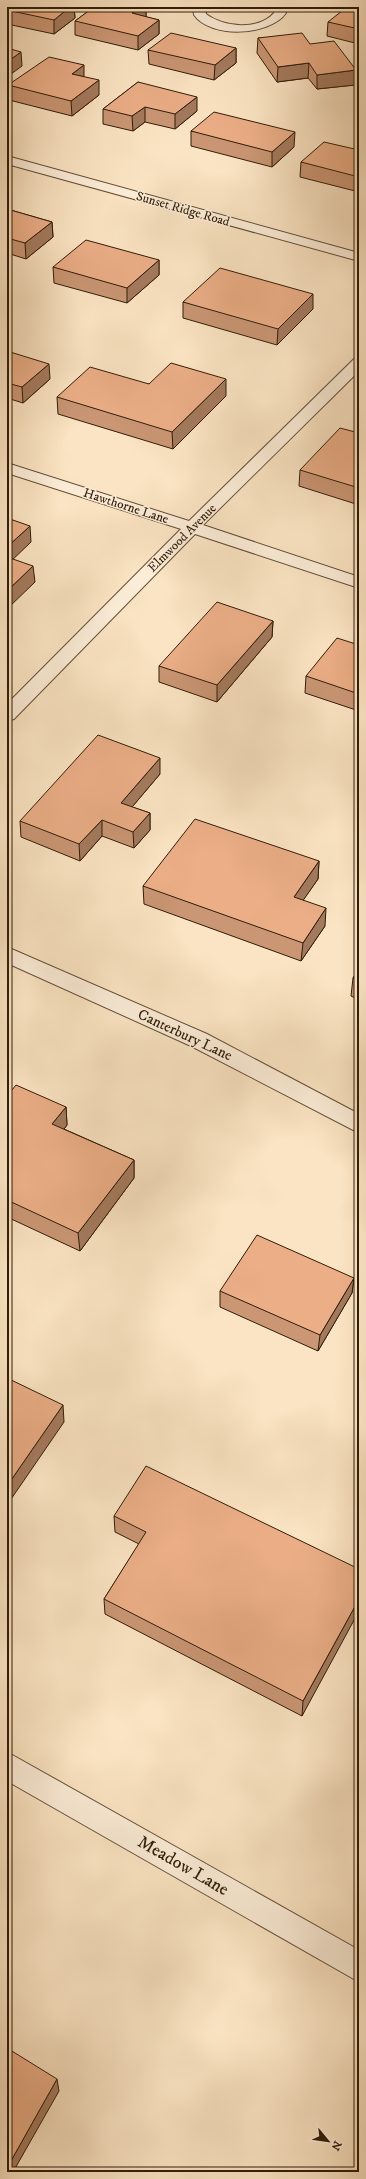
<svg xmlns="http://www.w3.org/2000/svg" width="366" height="2179" viewBox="0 0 366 2179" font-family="'IM FELL DW Pica',serif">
  <rect width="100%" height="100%" fill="#fbe4c3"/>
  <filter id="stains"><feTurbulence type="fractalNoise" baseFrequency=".005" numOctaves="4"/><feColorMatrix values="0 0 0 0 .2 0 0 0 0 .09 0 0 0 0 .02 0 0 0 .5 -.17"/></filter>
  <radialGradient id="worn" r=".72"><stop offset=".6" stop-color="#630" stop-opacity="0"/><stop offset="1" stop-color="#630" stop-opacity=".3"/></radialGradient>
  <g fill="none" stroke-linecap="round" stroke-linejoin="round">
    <defs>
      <path id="minor" d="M193 7H205L206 14C224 27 258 31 274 13L273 7H285L286 13C270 36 211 39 194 15Z
        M7 156 359 253V261L7 164Z
        M359 357V371L203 525 359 577V588L195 534 14 719 7 721V704L181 529 7 473V463L189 521 354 359Z
        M7 947 207 1034 359 1114V1133L191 1046 7 963Z
        M7 1752 359 1950V1982L7 1781Z"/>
    </defs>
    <use href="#minor" stroke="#634e37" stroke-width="2"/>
    <use href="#minor" fill="#fcedd8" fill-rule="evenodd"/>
  </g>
  <path fill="#ca9674" stroke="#301c08" d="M7 7H74L75 18 54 34 7 24Z
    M94 7H146V17L159 20V34L138 50 75 35V21Z
    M359 7V44L327 36 328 22Z
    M258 38 310 44 355 85 317 89 308 78 277 82 257 53Z
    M236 48V63L214 80 149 64 148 50Z
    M84 77 99 95 72 116 9 100 8 85Z
    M138 82 197 111 175 129 145 122 133 131 103 124V109Z
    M191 131 294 147 272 167 191 146Z
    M359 150V192L300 177 301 162Z
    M7 209 52 222 53 237 26 259 7 253Z
    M159 260V275L127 303 54 283 53 267Z
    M183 302 313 309 277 345 183 318Z
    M7 351 50 379 23 403 7 398Z
    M149 384 226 396 173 449 58 414 57 397Z
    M359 433V505L299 486 300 470Z
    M273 621 272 637 217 702 159 682V666Z
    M359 645V711L305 693 306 676Z
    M160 774 132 807 150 813V830L134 848 102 836 80 861 21 837 20 821Z
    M319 861 318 879 303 900 325 926 301 961 144 904 143 886Z
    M359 969V1000L351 996 353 978Z
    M7 1096 66 1107 67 1125 64 1129 134 1160V1178L80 1251 7 1217Z
    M354 1278 352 1293 318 1351 220 1307V1291Z
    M114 1516 359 1569 302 1716 105 1614 104 1599 139 1544 115 1532Z"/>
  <path fill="#a47a5e" stroke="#301c08" d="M70 7H74L75 18 54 34V20Z
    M141 7H146V17L132 13Z
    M159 20V34L138 50V36Z
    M236 48V63L214 80 215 65Z
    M21 52 22 66 7 77V62Z
    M309 63 308 78 277 82 278 67Z
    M84 65V80L72 74Z
    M356 70 355 85 317 89V75Z
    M99 80V95L72 116 71 101Z
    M197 97V111L175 129V114Z
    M145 107V122L133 131 132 116Z
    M295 132 294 147 272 167V152Z
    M52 222 53 237 26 259 25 243Z
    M159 260V275L127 303V288Z
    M313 294V309L277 345 278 329Z
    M49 364 50 379 23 403 22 387Z
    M226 379V396L173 449 172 432Z
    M30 526 31 542 7 565V547Z
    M33 566 35 582 7 609V591Z
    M273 621 272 637 217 702V685Z
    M160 758V774L122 819 121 803Z
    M150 813V830L134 848 133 832Z
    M102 820V836L80 861 79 844Z
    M319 861 318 879 293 915 294 897Z
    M326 908 325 926 301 961 303 943Z
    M66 1107 67 1125 54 1142 52 1124Z
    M134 1160V1178L80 1251 78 1233Z
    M354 1278 352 1293 318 1351 320 1335Z
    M63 1405 64 1422 7 1505V1486Z
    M359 1599V1611L302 1716 303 1701Z
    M57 2079 59 2091 13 2172H7V2168Z"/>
  <path fill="#ebae87" stroke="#301c08" d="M7 7H70L54 20 7 10Z
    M94 7H141L132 13 159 20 138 36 75 21Z
    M347 7H359V29L328 22Z
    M171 33 236 48 215 65 148 50Z
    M302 33 310 44 334 41 356 70 317 75 309 63 278 67 258 38Z
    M7 48 21 52 7 62Z
    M49 57 84 65 72 74 99 80 71 101 8 85Z
    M138 82 197 97 175 114 145 107 132 116 103 109Z
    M214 112 295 132 272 152 191 131Z
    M324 142 359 150V177L301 162Z
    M7 209 52 222 25 243 7 238Z
    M86 240 159 260 127 288 53 267Z
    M220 268 313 294 278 329 183 302Z
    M7 351 49 364 22 387 7 383Z
    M171 363 226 379 172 432 57 397 90 367 149 384Z
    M340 428 359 433V488L300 470Z
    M7 518 30 526 7 547Z
    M7 557 33 566 7 591Z
    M217 602 273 621 217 685 159 666Z
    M337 638 359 645V694L306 676Z
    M98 735 160 758 121 803 150 813 133 832 102 820 79 844 20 821Z
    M195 819 319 861 294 897 326 908 303 943 143 886Z
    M359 969V981L353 978Z
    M16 1085 66 1107 52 1124 134 1160 78 1233 7 1200V1096Z
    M257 1235 354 1278 320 1335 220 1291Z
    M7 1378 63 1405 7 1486Z
    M146 1466 359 1569V1599L303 1701 104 1599 146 1532 114 1516Z
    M7 2048 57 2079 7 2168Z"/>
  <g text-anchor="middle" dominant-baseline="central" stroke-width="3" stroke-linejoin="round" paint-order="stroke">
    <g font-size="13" fill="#301c08" stroke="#fcedd8">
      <text transform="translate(183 209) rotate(16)">Sunset Ridge Road</text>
      <text transform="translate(126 506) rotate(18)">Hawthorne Lane</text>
      <text transform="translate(182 538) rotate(-45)">Elmwood Avenue</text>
    </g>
    <g font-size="15" fill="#301c08" stroke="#fcedd8">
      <text transform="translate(185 1035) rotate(25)">Canterbury Lane</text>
    </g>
    <g font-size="18" fill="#301c08" stroke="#fcedd8">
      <text transform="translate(183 1866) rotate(30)">Meadow Lane</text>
    </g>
  </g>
  <rect width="366" height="2179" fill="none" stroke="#fbe4c3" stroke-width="24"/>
  <rect x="8" y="8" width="350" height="2163" fill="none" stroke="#301c08" stroke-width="2"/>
  <rect x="12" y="12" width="342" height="2155" fill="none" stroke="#301c08"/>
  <g transform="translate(328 2141) rotate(119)" stroke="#fcedd8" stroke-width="3" paint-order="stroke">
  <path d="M0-3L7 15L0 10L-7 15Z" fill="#301c08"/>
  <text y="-6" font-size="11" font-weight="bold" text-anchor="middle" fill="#301c08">N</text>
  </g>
  <rect width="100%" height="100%" filter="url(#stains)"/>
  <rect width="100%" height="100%" fill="url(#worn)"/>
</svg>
